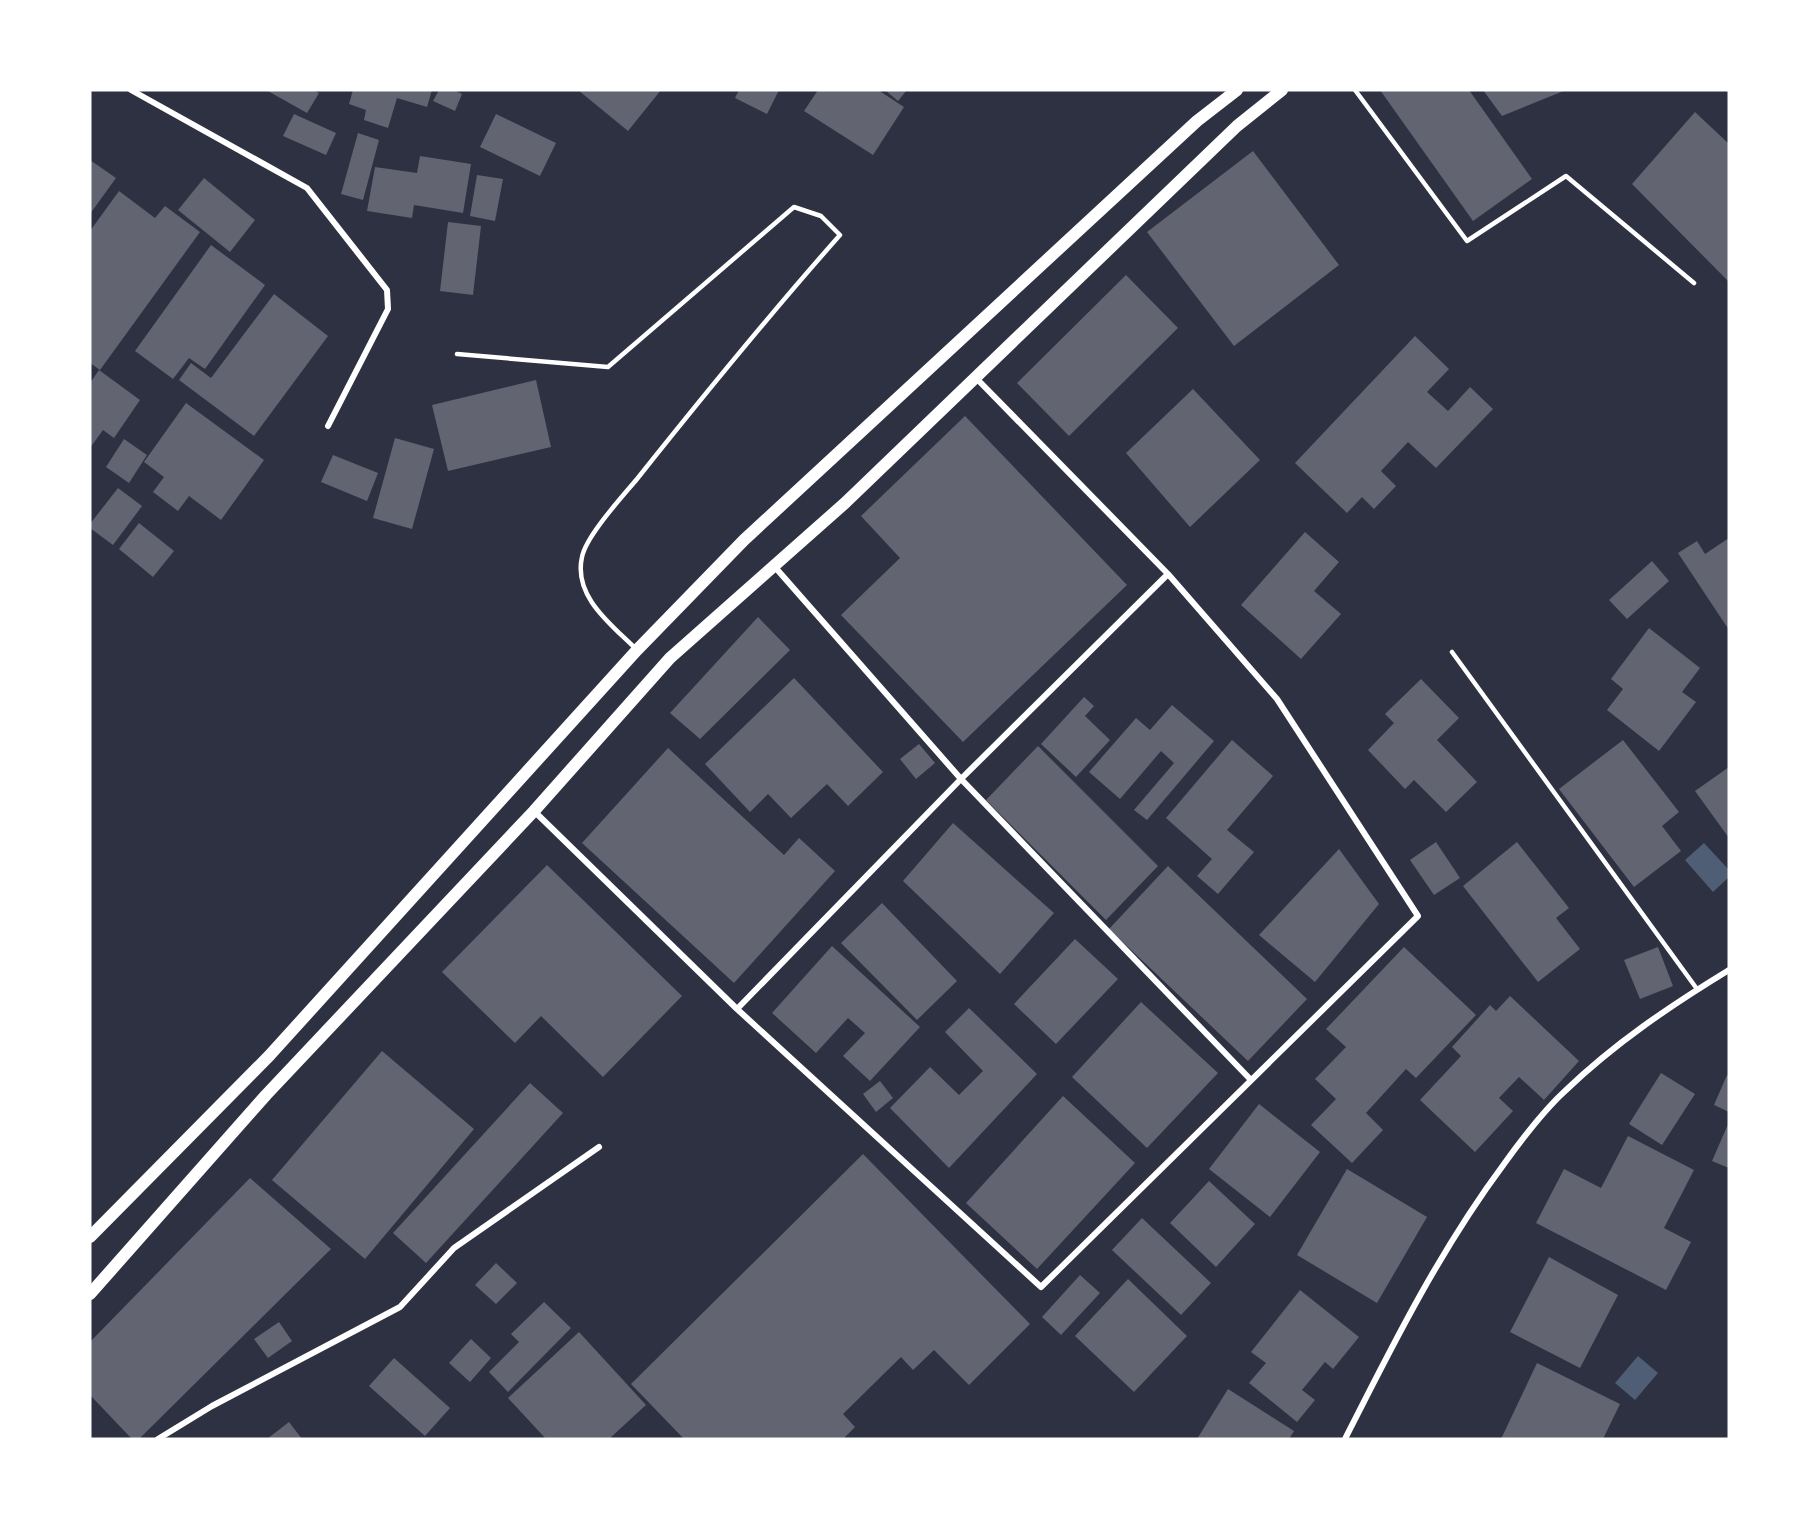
<svg xmlns="http://www.w3.org/2000/svg" width="1819" height="1529" viewBox="0 0 1819 1529" font-family="'Source Sans 3',sans-serif">
  <rect width="100%" height="100%" fill="#2d3142"/>
  <path fill="#4f5d75" d="M1704 843 1729 870V877L1713 892 1685 860Z
    M1638 1356 1658 1373 1635 1400 1615 1383Z"/>
  <path fill="#626471" d="M266 90H313L319 93 307 113Z
    M353 90H432L427 107 397 98 388 128 364 120 366 110 349 104Z
    M439 90H454L462 94 455 111 433 101Z
    M578 90H661L628 131Z
    M739 90H779L767 114 735 98Z
    M818 90H878L904 107 873 155 804 111Z
    M885 90H907L898 101Z
    M1380 90H1469L1532 179 1473 221Z
    M1483 90H1566L1502 116Z
    M1695 112 1729 144V282L1632 184Z
    M294 114 336 133 326 155 283 136Z
    M496 114 556 143 540 176 480 147Z
    M358 133 379 140 363 200 341 194Z
    M1253 151 1339 265 1234 346 1147 232Z
    M420 156 471 164 463 213 414 205 412 218 367 211 375 167 417 173Z
    M90 160 116 178 90 214Z
    M477 175 503 179 495 221 470 216Z
    M204 178 255 220 230 252 178 210Z
    M119 191 155 218 165 206 200 232 100 370 90 363V231Z
    M448 222 481 226 473 295 440 291Z
    M211 245 265 285 205 369 189 358 173 379 135 351Z
    M1126 275 1178 328 1069 436 1017 383Z
    M274 294 328 336 254 436 179 380 191 363 211 378Z
    M1415 336 1449 369 1427 392 1448 411 1470 387 1493 409 1436 468 1408 442 1381 471 1396 486 1374 509 1362 497 1347 513 1295 463Z
    M99 370 140 400 114 438 103 430 90 448V383Z
    M536 380 551 447 448 471 432 405Z
    M1193 389 1260 460 1190 527 1126 453Z
    M186 403 264 460 221 520 189 496 178 511 153 492 164 477 144 462Z
    M965 416 1127 585 963 742 841 615 900 558 861 516Z
    M395 438 434 449 412 529 373 518Z
    M124 439 147 455 129 483 106 467Z
    M333 455 378 473 367 501 321 482Z
    M118 488 142 506 113 545 90 528V524Z
    M139 523 174 551 153 577 119 549Z
    M1305 532 1339 562 1314 591 1341 614 1301 659 1241 605Z
    M1729 538V630L1678 553 1697 541 1705 554Z
    M1652 561 1669 581 1627 619 1609 600Z
    M758 617 790 650 700 739 670 713Z
    M1649 628 1700 668 1682 692 1696 702 1659 751 1607 710 1623 689 1611 679Z
    M794 678 883 772 848 806 827 784 791 818 768 794 750 812 705 764Z
    M1421 679 1459 718 1437 740 1477 782 1446 812 1414 780 1405 789 1368 750 1394 723 1385 714Z
    M1084 697 1094 706 1085 716 1110 740 1076 777 1041 744Z
    M1172 705 1214 741 1147 820 1134 810 1174 763 1161 751 1120 799 1089 772 1136 718 1150 730Z
    M1232 740 1273 776 1227 830 1254 852 1218 894 1197 876 1212 859 1166 818Z
    M1623 740 1679 812 1662 826 1681 851 1634 887 1559 789Z
    M919 744 935 763 916 779 900 759Z
    M1038 746 1158 866 1106 920 986 800Z
    M668 748 784 855 799 838 835 871 734 983 582 843Z
    M1729 767V838L1695 791Z
    M953 823 1054 913 1000 974 903 881Z
    M1436 842 1460 878 1434 895 1410 860Z
    M1517 842 1569 908 1556 918 1580 949 1538 982 1463 886Z
    M1339 849 1379 904 1315 982 1259 935Z
    M547 865 682 996 603 1077 541 1016 515 1043 442 972Z
    M1168 866 1307 999 1248 1061 1109 929Z
    M882 903 957 981 917 1020 841 943Z
    M1075 939 1118 979 1056 1044 1014 1004Z
    M832 946 920 1027 870 1081 843 1056 865 1033 848 1018 816 1053 772 1013Z
    M1404 947 1476 1015 1416 1078 1406 1069 1366 1113 1383 1130 1352 1163 1311 1125 1336 1099 1315 1079 1346 1047 1326 1029Z
    M1658 947 1673 986 1640 999 1624 960Z
    M1510 996 1579 1061 1544 1100 1519 1077 1499 1098 1513 1111 1475 1152 1420 1100 1461 1056 1452 1047 1490 1005 1496 1011Z
    M1141 1002 1218 1073 1147 1148 1072 1077Z
    M969 1008 1037 1074 949 1168 890 1108 930 1067 959 1095 983 1071 945 1032Z
    M382 1051 474 1129 365 1259 272 1180Z
    M1661 1073 1695 1094 1662 1145 1629 1124Z
    M1727 1075 1729 1076V1112L1714 1105Z
    M880 1081 893 1098 876 1112 863 1094Z
    M530 1083 563 1113 426 1263 393 1233Z
    M1063 1096 1135 1163 1037 1269 966 1203Z
    M1259 1104 1320 1152 1270 1217 1209 1169Z
    M1729 1122V1168L1712 1161Z
    M1628 1136 1694 1170 1664 1228 1691 1242 1666 1290 1536 1223 1564 1169 1601 1188Z
    M863 1154 1030 1324 969 1385 934 1350 913 1370 901 1357 843 1414 855 1427 843 1439H684L631 1384Z
    M1347 1169 1427 1217 1377 1303 1297 1255Z
    M250 1178 331 1249 139 1439H132L90 1395V1342Z
    M1209 1181 1255 1224 1216 1267 1170 1223Z
    M1142 1218 1211 1283 1181 1315 1112 1250Z
    M1549 1257 1618 1295 1580 1368 1510 1332Z
    M496 1263 517 1283 496 1304 475 1285Z
    M1080 1275 1100 1293 1061 1335 1042 1317Z
    M1128 1279 1187 1336 1134 1392 1075 1336Z
    M1300 1290 1359 1337 1333 1369 1325 1362 1302 1390 1315 1400 1297 1422 1249 1383 1266 1363 1251 1352Z
    M544 1302 571 1328 508 1392 489 1372 519 1342 511 1334Z
    M279 1322 292 1341 268 1358 254 1339Z
    M579 1332 646 1405 609 1439H546L508 1398Z
    M471 1339 491 1358 470 1382 449 1363Z
    M394 1358 450 1408 425 1436 369 1386Z
    M1537 1363 1620 1404 1603 1439H1501Z
    M1228 1389 1294 1431 1289 1439H1197Z
    M289 1422 302 1439H267Z"/>
  <g fill="none" stroke-linecap="round" stroke-linejoin="round">
    <path stroke="#fff" stroke-width="4.5" d="M1355 90 1467 241 1566 176 1694 283
      M457 354 608 367 794 207 821 216 840 235C770 314 703 396 637 479 622 497 586 536 582 557 573 597 612 625 637 650
      M1452 652 1697 989"/>
    <path stroke="#fff" stroke-width="6" d="M131 90 307 188 387 290 388 309 328 426
      M774 566 961 779 1251 1080
      M534 811 737 1009 1041 1287 1418 916 1277 699 1168 574 977 379
      M737 1009 961 779 1168 574
      M158 1439 212 1406 400 1307 454 1248 599 1147
      M1345 1439C1393 1344 1440 1250 1504 1164 1522 1139 1542 1112 1565 1091 1615 1043 1670 1006 1729 970"/>
    <path stroke="#fff" stroke-width="12" d="M90 1237 269 1056 637 650 744 540 1197 121 1237 90
      M90 1294 266 1095 534 811 670 658 845 503 1237 126 1282 90"/>
  </g>
  <rect width="1819" height="1529" fill="none" stroke="#ffffff" stroke-width="183"/>
</svg>
